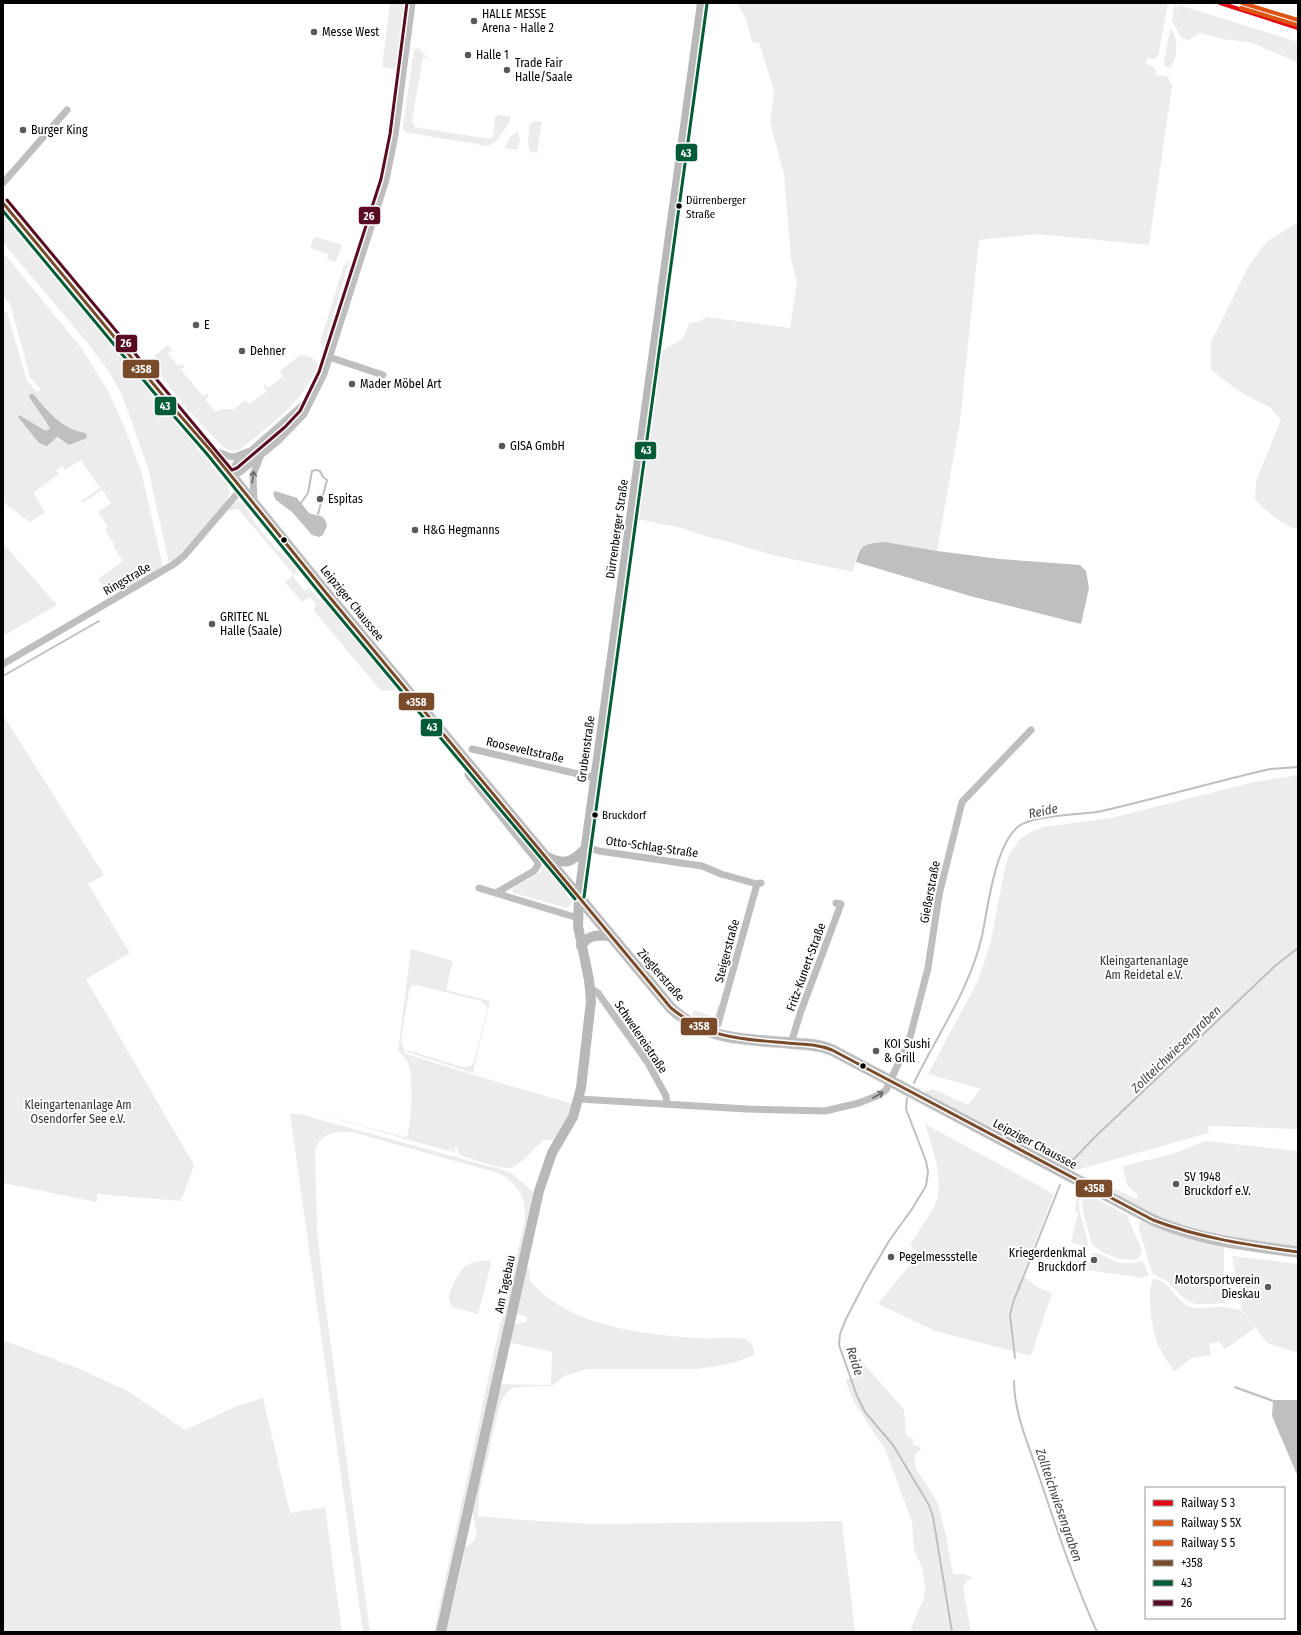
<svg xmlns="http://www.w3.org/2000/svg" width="1301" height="1635" viewBox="0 0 1301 1635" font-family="'Fira Sans Condensed',sans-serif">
  <rect width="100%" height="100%" fill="#fff"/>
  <path fill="#ececec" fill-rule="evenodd" d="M390 3H409L400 65C396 71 389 68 382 67Z
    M737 3H1168L1158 56 1154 59 1147 58 1146 64 1152 66 1156 71 1155 75 1168 77 1172 86 1149 245 1038 234 979 240 960 421 937 551 885 542 858 551 853 572 777 556 722 540 704 536 682 528 637 519 636 516 657 355C664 348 672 346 679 341 685 337 687 329 689 323L698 322 707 317 790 328 797 282 791 259 784 174 770 122 774 90 759 43 752 42 746 18Z
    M1175 3H1176L1177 10 1179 5 1298 42V64L1293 60 1249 42 1228 40 1199 33 1189 40 1185 39 1180 36 1172 20Z
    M1170 29C1180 36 1177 61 1170 68L1165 66 1164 62Z
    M419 48 429 60 423 57 412 121 415 127 490 139 493 137 495 117 498 115 511 117C507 127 498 142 488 146L404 132 403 125 414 49Z
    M534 121 542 122 537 153 531 152 529 150 528 138 530 124Z
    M518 131 520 140 517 150 505 148 510 137Z
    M3 215 227 484 230 493 226 501C208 522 191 547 169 564L148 468 122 395 109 372 87 342 3 243Z
    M1298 222V529C1281 525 1267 511 1255 500L1256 481 1281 420 1271 408 1242 393 1221 378 1211 369V342L1247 269 1266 242Z
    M316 237 342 245 336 262 327 259 328 254 310 248 313 239Z
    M3 252 82 349 107 389 125 428 141 471 163 567 119 593H108L98 579 123 561 113 546 115 545 105 530 108 527 98 512 111 503 102 490 83 503 81 501 100 488 81 460 65 470 62 466 56 470 59 474 33 493 45 512 30 522 3 502V312H7L27 381 37 392 41 390 30 377 10 303 3 297ZM30 394 33 395C49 412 61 429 86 433L81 439 69 445 18 417 20 416 47 431 50 428 45 422 29 397Z
    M347 261 349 262 324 347H323L320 342 344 265H346Z
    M166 346H169L172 350 168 354 178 366 182 363 185 367 181 370 203 396 207 393 209 396 205 400 216 412 221 409H235L245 400 249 404 267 391 263 385 265 384 268 388 283 376 280 371 300 355C306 354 316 359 318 365 303 403 271 424 241 449 233 453 227 450 221 445L182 403 152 363 155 357V355Z
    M237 501 242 502 260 530 276 548 296 567V573L293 577 305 591 309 588 320 600 328 605 398 690 381 691 314 611 316 604 310 597 302 602 285 582 294 575 238 509 226 511 234 503Z
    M3 543 57 605 3 636Z
    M3 715 104 875 88 884 130 953 86 979 194 1165 181 1201 97 1194V1200L96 1202 3 1183Z
    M1298 775V1129L1209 1126 1208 1133 1073 1171 924 1092 933 1089 968 1105 981 1089 928 1074 978 981 990 945 1005 868 1009 855 1020 839 1029 833 1043 827 1111 818 1254 782Z
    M543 865 568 896 571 904 567 908 513 893 512 891 513 888 541 872Z
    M411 949 453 961 446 990 490 1001 473 1073 407 1052V1050L463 1067 471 1066 474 1062 487 1010 486 1005 481 1001 417 985H412L409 990 401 1042 406 1054 504 1084 574 1104 558 1136 553 1140H543C535 1148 520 1166 509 1168 497 1169 474 1159 462 1156L459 1153 457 1147H455V1152L445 1150 307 1111 404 1137 407 1136C412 1121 413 1081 409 1066 407 1059 403 1055 398 1051Z
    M718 1004H721L713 1026 702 1022 692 1015 694 1010 714 1017Z
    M290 1114H299L510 1172 532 1191 534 1195 438 1632H434L495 1347 525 1220C526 1197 518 1183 498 1173L352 1132C336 1130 322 1133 315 1149L317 1229 323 1287 370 1632H363Z
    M925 1124 1054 1194 1022 1276 1041 1289 1052 1293 1031 1356 935 1331 878 1304 919 1254 910 1245C916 1235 934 1209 937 1200 943 1174 932 1148 925 1124Z
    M1206 1141 1298 1151V1247L1215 1236 1160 1218 1092 1182V1178L1136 1199 1138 1195 1127 1185 1123 1166 1173 1154Z
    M1079 1187C1081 1194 1078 1199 1079 1206 1081 1220 1087 1232 1088 1247L1071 1242 1078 1213 1075 1210Z
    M1085 1193 1127 1215 1142 1251 1138 1259C1126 1263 1100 1254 1092 1244 1089 1231 1077 1203 1085 1193Z
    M1143 1220 1224 1246V1303C1215 1303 1201 1306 1193 1303 1183 1300 1176 1290 1169 1283 1164 1279 1158 1276 1152 1273L1139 1228V1223Z
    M1092 1253C1102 1252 1111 1261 1120 1263 1128 1264 1135 1262 1143 1261L1149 1275 1143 1278 1088 1270 1089 1262Z
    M1232 1256 1298 1264V1353L1267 1343 1242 1310Z
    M489 1260 491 1264 478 1314 452 1307C451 1304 449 1301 449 1298 449 1290 460 1269 467 1265 473 1261 483 1261 489 1260Z
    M525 1266 529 1269C530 1272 529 1278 531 1281 535 1287 542 1293 548 1298 588 1328 649 1335 698 1338 711 1339 733 1336 744 1339 752 1342 754 1347 754 1355L733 1363 699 1369H586L564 1376 552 1386 515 1387C507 1390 504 1396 500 1404L479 1494 478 1516 524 1520 594 1524 842 1521 855 1632H446L464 1556V1548L473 1542 477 1534 472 1509 499 1384 551 1385 552 1352 508 1342 512 1324 526 1322 527 1317 516 1313Z
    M1153 1279C1168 1280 1174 1297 1185 1304 1196 1312 1210 1306 1222 1307 1229 1307 1235 1309 1241 1310L1255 1328 1225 1349 1219 1342 1209 1344 1211 1355 1191 1358 1174 1372C1168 1361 1159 1350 1156 1339 1151 1325 1147 1292 1153 1279Z
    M3 1340 75 1367 126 1390 185 1430 237 1406 263 1398 290 1513 325 1507 342 1632H3Z
    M858 1357 901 1406 904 1410 906 1435 913 1439V1444L922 1448 914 1456 916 1469 937 1501 946 1536 953 1575 964 1574 973 1578 967 1580 963 1587 971 1632H910L924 1597 925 1585 922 1567 914 1550 912 1522 886 1451 854 1402 845 1380 856 1377 854 1364Z"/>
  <path fill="#bfbfbf" d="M30 394H33C49 412 61 429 86 433L87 438 69 445 57 437 47 446 39 443 18 417 19 415 46 431 50 428 29 397Z
    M275 491 297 498 309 513C318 517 325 513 327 526L323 535 319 537 312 535 292 512 276 500 273 494Z
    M885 542 937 551 1000 559 1080 565 1086 571 1089 588 1081 624 970 596 856 562C860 543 867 544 885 542Z
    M1235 1386 1274 1400H1298V1477L1272 1416 1273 1402 1234 1388Z"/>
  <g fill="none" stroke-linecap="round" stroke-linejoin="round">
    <path stroke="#bfbfbf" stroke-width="2" d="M301 503 308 493 312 471 316 470 320 471 323 477 327 480 318 514
      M3 676 99 621
      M914 1083C937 1035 970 989 982 936 988 907 995 844 1019 826 1034 815 1082 815 1102 811 1158 798 1214 782 1270 769L1298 767
      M907 1098 906 1109 926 1161 928 1172 926 1186 912 1209 889 1241 864 1284 845 1321 840 1334 839 1345 857 1396 865 1412 893 1445 929 1505 933 1517 952 1632
      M1068 1165 1095 1137 1275 966 1298 948
      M1015 1358 1010 1314 1014 1300 1060 1185
      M1014 1381C1014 1411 1027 1442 1037 1470 1055 1524 1073 1579 1097 1632"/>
    <defs>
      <path id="primary" d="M3 203 170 404 211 451 327 594 671 1008C706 1041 744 1039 790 1043 804 1044 818 1044 832 1050L1153 1220C1202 1241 1246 1245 1298 1252"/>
    </defs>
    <use href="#primary" stroke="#dbdbdb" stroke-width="12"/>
    <path stroke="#bebebe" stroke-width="7" d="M3 183 67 110
      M329 357 383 375
      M211 451C230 452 224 463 247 452
      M231 476 240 472 278 441 304 414 324 374 386 180 395 135 412 3
      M231 476 236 464 311 398
      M254 503 253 475 260 457
      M3 664 174 564 184 556 242 488
      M472 749 595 778
      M470 765 468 775 537 861 538 865 534 871 496 893
      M586 847 599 851 702 866 721 874 757 884 761 883
      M479 888 578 918
      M590 988 598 993 648 1063 666 1096 667 1104
      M718 1024 757 884
      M791 1043 801 1011 841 904 836 903
      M579 1099 747 1109 825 1111 859 1103 879 1095 886 1090 909 1041 928 968 939 895 962 802 1031 730"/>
    <path stroke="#b8b8b8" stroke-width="10" d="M547 857C565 865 571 863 585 849
      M581 946C589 934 598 935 611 936
      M441 1632 539 1191 552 1153 573 1117 581 1088 591 1001 589 980 578 926 579 896 702 3"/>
    <use href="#primary" stroke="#bebebe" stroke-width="11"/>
    <defs>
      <path id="bus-1" d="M3 203 170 404 211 451 327 594 671 1008C709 1039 740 1039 787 1043 802 1044 817 1044 832 1050L1153 1220C1200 1238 1248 1245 1298 1252"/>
      <path id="bus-2" d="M3 211 166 407 207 454 323 597 575 899
        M584 897 707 4"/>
      <path id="bus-3" d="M7 200 232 470 237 468 285 427 300 411 319 372 381 179 390 134 407 3"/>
    </defs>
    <use href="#bus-1" stroke="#fff" stroke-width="6"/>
    <use href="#bus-2" stroke="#fff" stroke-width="6"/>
    <use href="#bus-3" stroke="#fff" stroke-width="6"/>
    <use href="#bus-1" stroke="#7a4b2a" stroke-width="3"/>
    <use href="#bus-2" stroke="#005b37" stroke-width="3"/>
    <use href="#bus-3" stroke="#590b22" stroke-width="3"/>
    <defs>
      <path id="rail-1" d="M1220 3 1298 28"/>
      <path id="rail-2" d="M1242 3 1298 20"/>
      <path id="rail-3" d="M1241 8 1297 25"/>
    </defs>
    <use href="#rail-1" stroke="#fff" stroke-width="7"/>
    <use href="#rail-2" stroke="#fff" stroke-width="7"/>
    <use href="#rail-3" stroke="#fff" stroke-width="7"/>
    <use href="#rail-1" stroke="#e30614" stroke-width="4"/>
    <use href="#rail-2" stroke="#dd5413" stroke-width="4"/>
    <use href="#rail-3" stroke="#dd5413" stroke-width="4"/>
  </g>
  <defs><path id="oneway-shaft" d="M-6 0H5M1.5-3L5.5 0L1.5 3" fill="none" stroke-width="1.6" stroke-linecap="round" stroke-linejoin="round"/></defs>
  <g stroke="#686868">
    <use href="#oneway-shaft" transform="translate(253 477) rotate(-81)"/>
    <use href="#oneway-shaft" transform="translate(878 1095) rotate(-30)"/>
  </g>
  <g fill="#595959" stroke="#fff" stroke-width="1.5">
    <circle cx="474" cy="21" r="4"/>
    <circle cx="314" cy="32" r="4"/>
    <circle cx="468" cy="55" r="4"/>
    <circle cx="507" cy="70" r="4"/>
    <circle cx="23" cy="130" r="4"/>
    <circle cx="196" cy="325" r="4"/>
    <circle cx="242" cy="351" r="4"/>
    <circle cx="352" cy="384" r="4"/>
    <circle cx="502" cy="446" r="4"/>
    <circle cx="320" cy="499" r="4"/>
    <circle cx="415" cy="530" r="4"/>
    <circle cx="212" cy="624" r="4"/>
    <circle cx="876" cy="1051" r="4"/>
    <circle cx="1176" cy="1184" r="4"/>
    <circle cx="891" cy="1257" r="4"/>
    <circle cx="1094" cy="1260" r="4"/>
    <circle cx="1268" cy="1287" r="4"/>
  </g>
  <g fill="#000" stroke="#fff" stroke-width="1.5">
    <circle cx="679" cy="206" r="3.5"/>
    <circle cx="284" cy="540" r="3.5"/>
    <circle cx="595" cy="815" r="3.5"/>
    <circle cx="863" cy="1066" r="3.5"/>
  </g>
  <g text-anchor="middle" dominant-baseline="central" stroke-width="4" stroke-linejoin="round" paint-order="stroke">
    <g font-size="11" fill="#000" stroke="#fff" text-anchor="start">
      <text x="686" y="200">Dürrenberger<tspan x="686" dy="14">Straße</tspan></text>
      <text x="602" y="815">Bruckdorf</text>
    </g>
    <g font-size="12" fill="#000" stroke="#fff" text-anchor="start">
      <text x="482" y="14">HALLE MESSE<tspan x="482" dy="14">Arena - Halle 2</tspan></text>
      <text x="322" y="32">Messe West</text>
      <text x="476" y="55">Halle 1</text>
      <text x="515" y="63">Trade Fair<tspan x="515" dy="14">Halle/Saale</tspan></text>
      <text x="31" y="130">Burger King</text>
      <text x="204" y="325">E</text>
      <text x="250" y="351">Dehner</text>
      <text x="360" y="384">Mader Möbel Art</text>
      <text x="510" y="446">GISA GmbH</text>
      <text x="328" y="499">Espitas</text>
      <text x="423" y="530">H&amp;G Hegmanns</text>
      <text x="220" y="617">GRITEC NL<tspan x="220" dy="14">Halle (Saale)</tspan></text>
      <text x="884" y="1044">KOI Sushi<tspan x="884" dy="14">&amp; Grill</tspan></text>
      <text x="1184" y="1177">SV 1948<tspan x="1184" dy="14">Bruckdorf e.V.</tspan></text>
      <text x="1086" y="1253" text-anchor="end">Kriegerdenkmal<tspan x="1086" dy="14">Bruckdorf</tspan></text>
      <text x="899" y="1257">Pegelmessstelle</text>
      <text x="1260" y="1280" text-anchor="end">Motorsportverein<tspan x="1260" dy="14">Dieskau</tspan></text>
    </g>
    <g font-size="12" fill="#000" stroke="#fff">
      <text transform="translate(617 529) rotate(-82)">Dürrenberger Straße</text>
      <text transform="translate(127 579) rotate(-30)">Ringstraße</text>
      <text transform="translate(352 603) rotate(51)">Leipziger Chaussee</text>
      <text transform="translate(586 749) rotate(-82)">Grubenstraße</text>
      <text transform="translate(525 750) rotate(13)">Rooseveltstraße</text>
      <text transform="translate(652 847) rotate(8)">Otto-Schlag-Straße</text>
      <text transform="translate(930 892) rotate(-79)">Gießerstraße</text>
      <text transform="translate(727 951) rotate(-75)">Steigerstraße</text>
      <text transform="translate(806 967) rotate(-70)">Fritz-Kunert-Straße</text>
      <text transform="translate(661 975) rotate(49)">Zieglerstraße</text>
      <text transform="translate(641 1037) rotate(56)">Schwelereistraße</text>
      <text transform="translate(1035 1144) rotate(28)">Leipziger Chaussee</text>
      <text transform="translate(505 1284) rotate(-78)">Am Tagebau</text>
    </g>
    <g font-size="12" fill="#333" stroke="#fff">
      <text x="1144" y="961">Kleingartenanlage<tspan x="1144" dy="14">Am Reidetal e.V.</tspan></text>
      <text x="78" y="1105">Kleingartenanlage Am<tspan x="78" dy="14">Osendorfer See e.V.</tspan></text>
    </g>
    <g font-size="13" font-style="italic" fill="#444" stroke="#fff">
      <text transform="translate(1043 811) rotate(-11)">Reide</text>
      <text transform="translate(1176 1049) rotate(-44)">Zollteichwiesengraben</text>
      <text transform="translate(855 1361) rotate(72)">Reide</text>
      <text transform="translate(1059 1505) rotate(71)">Zollteichwiesengraben</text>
    </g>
  </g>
  <g stroke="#fff" stroke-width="1.5">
    <rect x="675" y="143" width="23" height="19" rx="4" fill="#005b37"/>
    <rect x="358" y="206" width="23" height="19" rx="4" fill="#590b22"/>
    <rect x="115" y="334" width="23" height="19" rx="4" fill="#590b22"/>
    <rect x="122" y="359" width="38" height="20" rx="4" fill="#7a4b2a"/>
    <rect x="154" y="396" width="23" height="20" rx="4" fill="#005b37"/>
    <rect x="634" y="441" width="23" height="19" rx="4" fill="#005b37"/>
    <rect x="398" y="692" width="37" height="19" rx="4" fill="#7a4b2a"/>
    <rect x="420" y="718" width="23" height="19" rx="4" fill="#005b37"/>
    <rect x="680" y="1017" width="38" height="19" rx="4" fill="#7a4b2a"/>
    <rect x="1075" y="1179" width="38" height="19" rx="4" fill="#7a4b2a"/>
  </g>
  <g font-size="11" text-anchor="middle" font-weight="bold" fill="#fff">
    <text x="686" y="157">43</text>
    <text x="369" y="220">26</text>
    <text x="126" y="347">26</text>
    <text x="141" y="373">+358</text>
    <text x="165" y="410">43</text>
    <text x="646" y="454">43</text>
    <text x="416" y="706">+358</text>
    <text x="432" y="731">43</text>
    <text x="699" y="1030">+358</text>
    <text x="1094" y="1192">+358</text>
  </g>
  <rect width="1301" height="1635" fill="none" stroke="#000000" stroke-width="8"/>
  <rect x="1145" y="1487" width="140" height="132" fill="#ffffff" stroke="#999999"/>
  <rect x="1153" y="1500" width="20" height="6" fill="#e30614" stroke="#999999"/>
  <text x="1181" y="1507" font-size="12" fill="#000000">Railway S 3</text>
  <rect x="1153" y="1520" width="20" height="6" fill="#dd5413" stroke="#999999"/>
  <text x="1181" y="1527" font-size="12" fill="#000000">Railway S 5X</text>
  <rect x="1153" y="1540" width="20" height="6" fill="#dd5413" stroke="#999999"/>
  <text x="1181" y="1547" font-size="12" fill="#000000">Railway S 5</text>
  <rect x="1153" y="1560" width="20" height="6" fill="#7a4b2a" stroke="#999999"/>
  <text x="1181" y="1567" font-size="12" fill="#000000">+358</text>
  <rect x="1153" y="1580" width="20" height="6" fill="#005b37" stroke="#999999"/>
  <text x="1181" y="1587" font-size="12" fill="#000000">43</text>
  <rect x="1153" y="1600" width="20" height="6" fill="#590b22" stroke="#999999"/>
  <text x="1181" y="1607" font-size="12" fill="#000000">26</text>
</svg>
